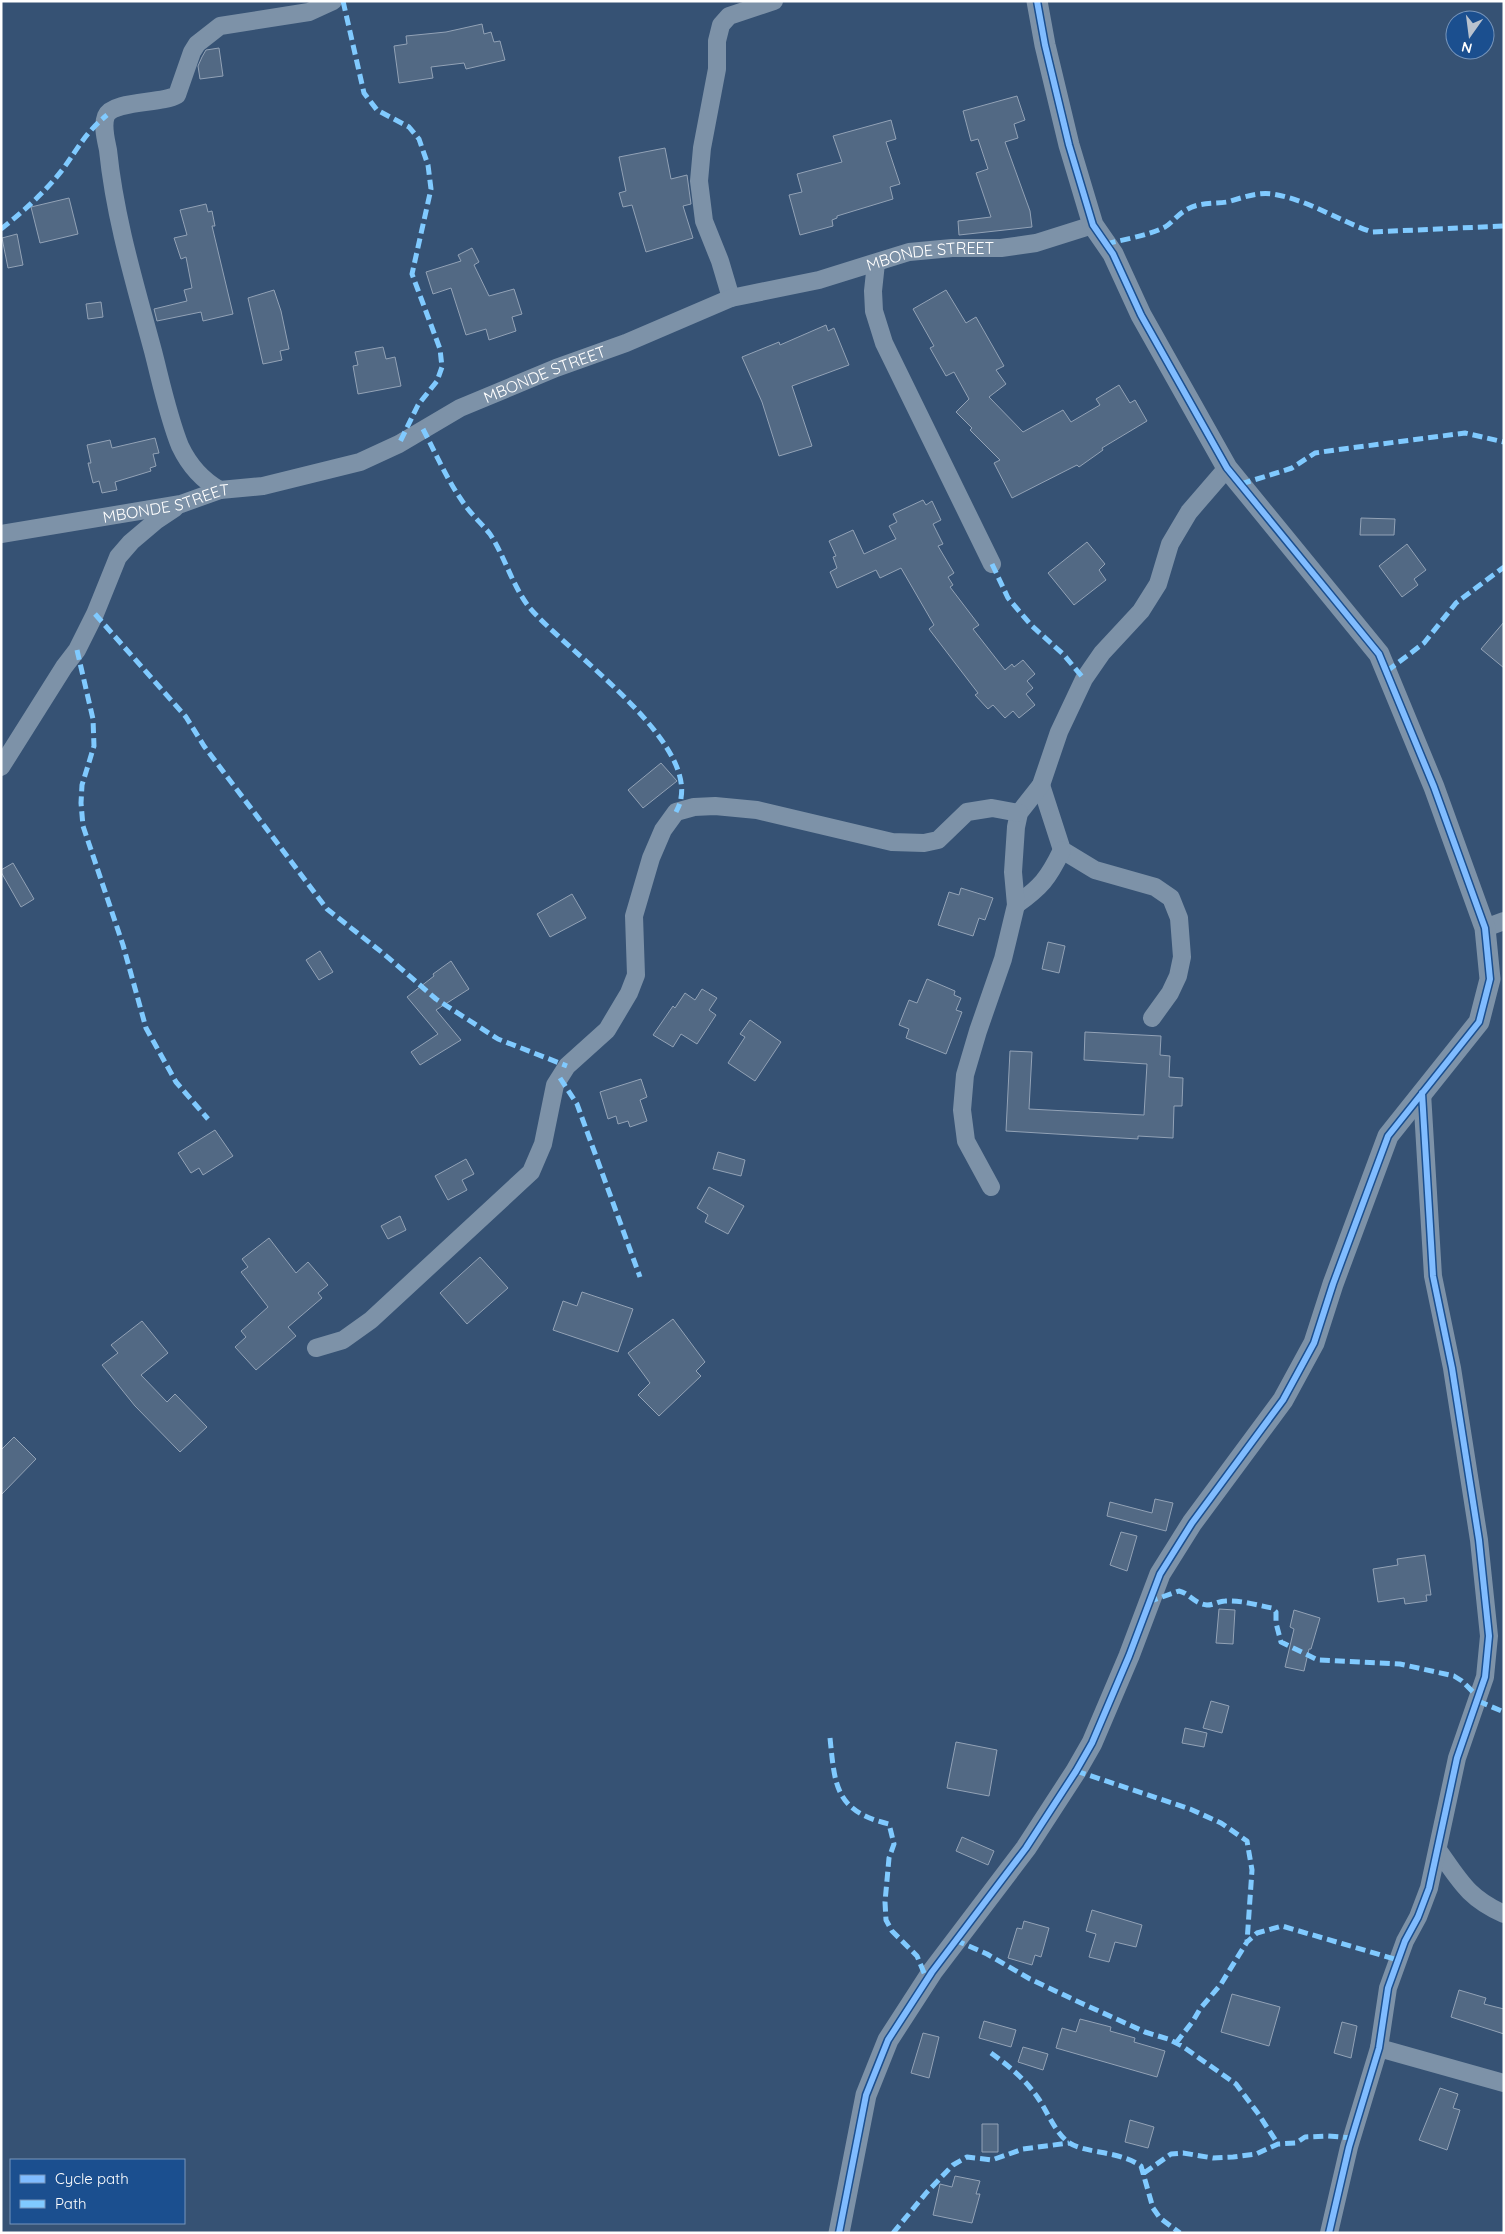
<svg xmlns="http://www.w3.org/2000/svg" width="1505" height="2234" viewBox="0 0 1505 2234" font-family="Quicksand,sans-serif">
  <rect width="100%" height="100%" fill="#365274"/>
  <path fill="#526984" stroke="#92a2b6" d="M482 24 484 34 491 32 494 42 500 41 505 60 466 69 464 63 431 67 433 78 399 83 394 46 407 44 406 36 446 32Z
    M219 48 223 76 200 79 198 66 202 57 206 50Z
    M1017 96 1025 120 1014 124 1018 138 1005 142 1030 211 1032 227 959 235 958 221 991 217 976 173 988 169 978 139 971 141 963 111Z
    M891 120 896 139 886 142 900 184 890 187 893 199 837 216V218L832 220 833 226 800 235 789 195 802 192 797 174 842 162 833 136Z
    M665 148 671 179 687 175 691 204 683 206 693 238 646 252 632 205 623 207 619 193 626 191 619 157Z
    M69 198 78 234 40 243 31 207Z
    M206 204 208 212 212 211 215 226H212L233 314 203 321 201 312 157 321 154 309 187 301 184 290 192 288 186 257 181 259 174 238 187 235 180 210Z
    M17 234 23 265 8 268 2 238Z
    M472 248 479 262 474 265 489 296 514 289 522 314 512 317 516 331 489 340 486 329 466 335 451 288 433 294 426 272 461 261 458 255Z
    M274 290 281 311 289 349 280 351 282 360 263 364 248 298Z
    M946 290 966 323 976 317 1004 366 996 370 1006 384 989 397 1023 432 1063 410 1071 422 1100 405 1096 399 1119 385 1130 403 1135 400 1147 421 1102 448 1103 450 1079 467 1077 465 1012 498 994 463 1000 460 970 430 972 428 956 412 969 399 954 372 946 376 930 348 934 346 913 309Z
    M101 302 103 317 88 319 86 304Z
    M826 325 828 331 834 328 849 365 792 386 812 446 779 456 762 402 742 357 779 342 780 345Z
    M383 347 386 359 395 357 401 386 358 394 353 366 358 365 355 352Z
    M155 438 159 453 153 454 156 466 150 468 151 471 115 482 117 490 102 493 99 481 93 483 88 463H91L87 445 110 440 112 448Z
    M923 500 926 505 932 501 941 520 933 524 943 544 938 546 954 573 948 577 953 585 950 587 979 625 973 629 1005 670 1012 664 1014 667 1023 660 1035 674 1027 681 1033 688 1026 694 1035 705 1019 718 1013 711 1005 718 993 705 988 709 975 695 978 693 929 629 934 625 901 568 880 578 876 570 837 588 830 572 837 568 833 557 836 556 829 541 853 530 864 554 896 539 889 526 897 522 893 514Z
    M1361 518 1395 519 1394 535H1360Z
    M1087 542 1105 564 1099 570 1106 580 1074 605 1048 573Z
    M1407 544 1426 570 1414 579 1418 585 1402 597 1379 566Z
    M1504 622V668L1481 649Z
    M661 763 677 781 643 808 628 790Z
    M13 863 34 899 21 907 1 872V870Z
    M961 888 993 898 985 920 979 918 973 936 938 925 949 892 959 895Z
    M572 894 586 918 550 937 537 914Z
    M1048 942 1065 946 1059 973 1042 969Z
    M320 951 333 972 319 980 306 960Z
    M451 961 469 989 436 1010 461 1040 420 1065 411 1052 438 1034 407 997 434 976 433 974Z
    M927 979 955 991 954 995 961 998 956 1010 962 1012 946 1054 906 1038 909 1029 899 1025 909 1000 917 1003Z
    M702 989 717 998 709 1010 716 1015 697 1044 681 1034 673 1047 653 1035 673 1006 675 1008 685 993 695 1000Z
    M750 1020 781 1042 755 1081 728 1063 745 1037 740 1034Z
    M1085 1032 1161 1036 1160 1055 1170 1056 1169 1077 1183 1078 1182 1106H1174L1173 1138 1138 1136V1139L1006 1131 1010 1051 1032 1052 1029 1109 1144 1115 1147 1064 1084 1060Z
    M641 1079 647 1097 640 1100 647 1121 630 1127 628 1121 618 1124 616 1116 608 1119 600 1092Z
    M215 1130 233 1156 203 1175 199 1168 191 1173 178 1153Z
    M718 1152 745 1160 741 1176 713 1169Z
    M466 1159 474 1174 462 1180 467 1190 448 1200 435 1176Z
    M709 1187 744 1206 728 1234 705 1222 708 1215 697 1208Z
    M400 1216 406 1230 388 1239 381 1226Z
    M269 1238 296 1273 308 1262 328 1285 318 1293 322 1298 288 1327 296 1336 256 1370 235 1347 246 1337 241 1331 268 1307 241 1272 248 1267 242 1259Z
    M480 1257 508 1288 467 1324 440 1293Z
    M582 1292 633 1309 618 1352 553 1330 563 1301 577 1306Z
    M673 1319 705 1362 696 1371 701 1376 659 1416 638 1395 650 1383 628 1353Z
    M142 1321 168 1353 141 1375 167 1402 175 1394 207 1427 180 1452 135 1406 102 1365 118 1353 111 1345Z
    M14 1437 36 1459 1 1495V1450Z
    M1155 1499 1173 1503 1166 1531 1107 1516 1110 1502 1152 1513Z
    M1121 1532 1137 1536 1127 1571 1110 1565Z
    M1425 1555 1431 1595H1426L1427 1601 1405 1604 1404 1598 1378 1602 1373 1569 1398 1565 1397 1559Z
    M1219 1609 1235 1610 1233 1644 1216 1643Z
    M1294 1610 1320 1618 1311 1649H1309L1304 1671 1285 1667 1294 1629 1290 1627Z
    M1211 1701 1229 1706 1222 1733 1203 1728Z
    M1185 1728 1207 1733 1204 1747 1182 1743Z
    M956 1742 997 1750 989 1796 947 1788Z
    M962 1837 994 1851 988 1865 956 1851Z
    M1092 1910 1142 1925 1136 1947 1115 1942 1109 1962 1089 1957 1096 1934 1086 1931Z
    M1024 1921 1049 1928 1041 1957 1035 1955 1032 1965 1008 1958 1017 1928 1022 1929Z
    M1459 1990 1486 1998 1484 2004 1504 2009V2034L1451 2017Z
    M1232 1994 1280 2007 1269 2046 1221 2032Z
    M1080 2019 1111 2027 1110 2031 1135 2038 1134 2042 1165 2051 1157 2077 1056 2048 1062 2028 1076 2032Z
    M984 2021 1016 2030 1011 2047 979 2038Z
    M1342 2022 1357 2026 1351 2058 1334 2053Z
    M923 2033 939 2037 929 2078 911 2073Z
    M1023 2047 1048 2054 1043 2070 1018 2062Z
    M1440 2088 1458 2094 1453 2108 1460 2110 1447 2150 1419 2140Z
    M1130 2120 1154 2127 1148 2148 1125 2142Z
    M982 2124H998V2152H982Z
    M955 2176 980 2181 976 2194H980L972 2223 933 2215 940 2184 952 2187Z"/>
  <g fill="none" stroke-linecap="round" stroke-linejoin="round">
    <g stroke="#7d92a8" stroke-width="18">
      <path d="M876 263 873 291 874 311 884 343 992 564"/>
      <path d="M731 298 720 261 704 221 699 181 702 148 717 69V41L721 25 729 16 774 1"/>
      <path d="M220 490C202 480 189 465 180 446 168 416 161 382 153 351 135 284 115 219 108 150 106 140 102 126 106 116 113 100 162 104 177 95L192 52 197 44 220 26 309 12 333 1"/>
      <path id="s1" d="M1 534 181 504 220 490 263 486 360 462 399 444 460 408 556 368 626 343 731 298 819 280 909 252 952 248H1001L1036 243 1093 225"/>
      <path d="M1 767 64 667 77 650 95 614 118 557 131 542 157 520 175 508"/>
      <path d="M1041 785 1062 850 1095 870 1155 887 1171 898 1179 918 1182 957 1178 976 1170 993 1152 1018"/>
      <path d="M1016 905C1041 887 1048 879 1062 850"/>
      <path d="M1485 928 1504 921"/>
      <path d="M991 1187 966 1141 962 1110 965 1075 978 1031 1003 959 1016 905 1013 872 1016 827 1019 813 1041 785 1059 732 1084 679 1102 653 1141 611 1158 584 1170 544 1189 512 1227 468"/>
      <path d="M316 1348 343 1340 371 1320 531 1172 543 1144 555 1085 567 1066 607 1030 629 993 636 975 634 916 651 858 663 830 676 812 694 807 715 806 757 810 892 842 924 843 938 840 967 812 992 808 1019 813"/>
      <path d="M1438 1850C1460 1881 1468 1898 1504 1914"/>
      <path d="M1379 2048 1504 2083"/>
      <path d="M1329 2233 1349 2147 1379 2048 1388 1988 1405 1941 1418 1917 1429 1888 1457 1758 1485 1677 1489 1636 1479 1540 1452 1368 1433 1276 1422 1093"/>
    </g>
    <path stroke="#7d92a8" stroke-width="21" d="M839 2233 866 2095 888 2040 932 1972 1026 1848 1076 1771 1092 1743 1129 1656 1160 1574 1192 1523 1283 1400 1314 1343 1333 1284 1388 1136 1479 1022 1490 979 1485 928 1434 787 1379 654 1227 468 1141 315 1113 254 1093 225 1069 145 1045 45 1037 1"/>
    <path stroke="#80caff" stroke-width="5" stroke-dasharray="10 5" stroke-linecap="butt" d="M343 1 364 93 377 110 409 127 419 139 428 165 431 189 412 274 440 349 442 367 437 381 418 405 399 444
      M1 229C23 212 46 191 63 169 79 147 85 133 107 115
      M1106 244C1125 239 1147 236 1165 227 1173 222 1178 214 1186 210 1199 202 1213 204 1227 202 1242 198 1256 192 1272 194 1307 199 1339 221 1372 232L1504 226
      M423 429C436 454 448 482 465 505 472 515 482 524 490 534 505 557 512 585 529 607 565 650 692 736 681 798 681 802 678 808 676 812
      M1241 484 1292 468 1315 453 1335 450 1465 433 1504 442
      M992 564 1008 598 1031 625 1064 655 1084 679
      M95 614 186 717 204 746 327 909 384 954 436 999 498 1039 567 1066
      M77 650 93 719 94 746 82 785 81 803 83 826 123 945 146 1028 176 1082 208 1119
      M1387 671 1424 643 1456 603 1504 567
      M560 1078 577 1104 640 1277
      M1148 1602 1179 1591C1189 1593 1193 1603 1207 1605 1214 1605 1219 1601 1225 1601 1240 1600 1257 1605 1272 1608L1276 1612V1623L1281 1642 1318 1660 1400 1664 1454 1676 1462 1681 1479 1698
      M1478 1701 1504 1712
      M830 1738C835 1786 835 1811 889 1824L894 1844 889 1858 885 1902 886 1920 892 1931 917 1956 927 1980
      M1076 1771 1190 1809 1221 1823 1247 1841 1252 1870 1247 1942
      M955 1940 987 1954 1030 1979 1081 2003 1145 2032 1168 2039 1182 2046 1236 2084 1257 2112 1278 2144
      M1176 2043 1193 2021 1200 2009 1221 1984 1247 1942 1257 1933 1282 1926 1398 1960
      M991 2053C1009 2066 1025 2079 1038 2098 1047 2111 1055 2132 1068 2142 1085 2154 1118 2150 1141 2166L1153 2208 1160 2218 1180 2233
      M1144 2173 1171 2154 1183 2153 1213 2158 1233 2157 1256 2154 1278 2144 1296 2143 1305 2137 1328 2136 1352 2138
      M893 2233 927 2192 953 2165 967 2157 992 2160 1023 2149 1069 2143"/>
    <defs>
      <path id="cycleway" d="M839 2233 866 2095 888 2040 932 1972 1026 1848 1076 1771 1092 1743 1129 1656 1160 1574 1192 1523 1283 1400 1314 1343 1333 1284 1388 1136 1479 1022 1490 979 1485 928 1434 787 1379 654 1227 468 1141 315 1113 254 1093 225 1069 145 1045 45 1037 1
        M1329 2233 1349 2147 1379 2048 1388 1988 1405 1941 1418 1917 1429 1888 1457 1758 1485 1677 1489 1636 1479 1540 1452 1368 1433 1276 1422 1093"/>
    </defs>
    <use href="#cycleway" stroke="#1b4f8f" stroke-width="9"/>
    <use href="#cycleway" stroke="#80bcff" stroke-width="6"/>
  </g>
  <g text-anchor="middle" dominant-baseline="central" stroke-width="4.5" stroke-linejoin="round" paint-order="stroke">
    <g font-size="16" fill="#fff" stroke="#1b4f8f">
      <text stroke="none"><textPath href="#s1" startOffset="978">MBONDE STREET</textPath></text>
      <text stroke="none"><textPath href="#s1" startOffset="572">MBONDE STREET</textPath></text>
      <text stroke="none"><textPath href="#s1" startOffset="168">MBONDE STREET</textPath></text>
    </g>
  </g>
  <rect width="1505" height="2234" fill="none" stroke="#ffffff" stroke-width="5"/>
  <rect x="10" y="2159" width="175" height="65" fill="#1b4f8f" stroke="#7695bc"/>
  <rect x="20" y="2175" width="25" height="8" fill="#80bcff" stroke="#7695bc"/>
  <text x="55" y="2184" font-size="15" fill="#ffffff">Cycle path</text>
  <rect x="20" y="2200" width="25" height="8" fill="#80caff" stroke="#7695bc"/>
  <text x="55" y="2209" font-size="15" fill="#ffffff">Path</text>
  <g transform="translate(1470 35) rotate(194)"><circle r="24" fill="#1b4f8f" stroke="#7695bc"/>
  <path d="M0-4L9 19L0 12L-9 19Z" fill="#b9c2ce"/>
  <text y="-8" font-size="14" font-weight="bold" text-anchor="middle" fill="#ffffff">N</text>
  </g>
</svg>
